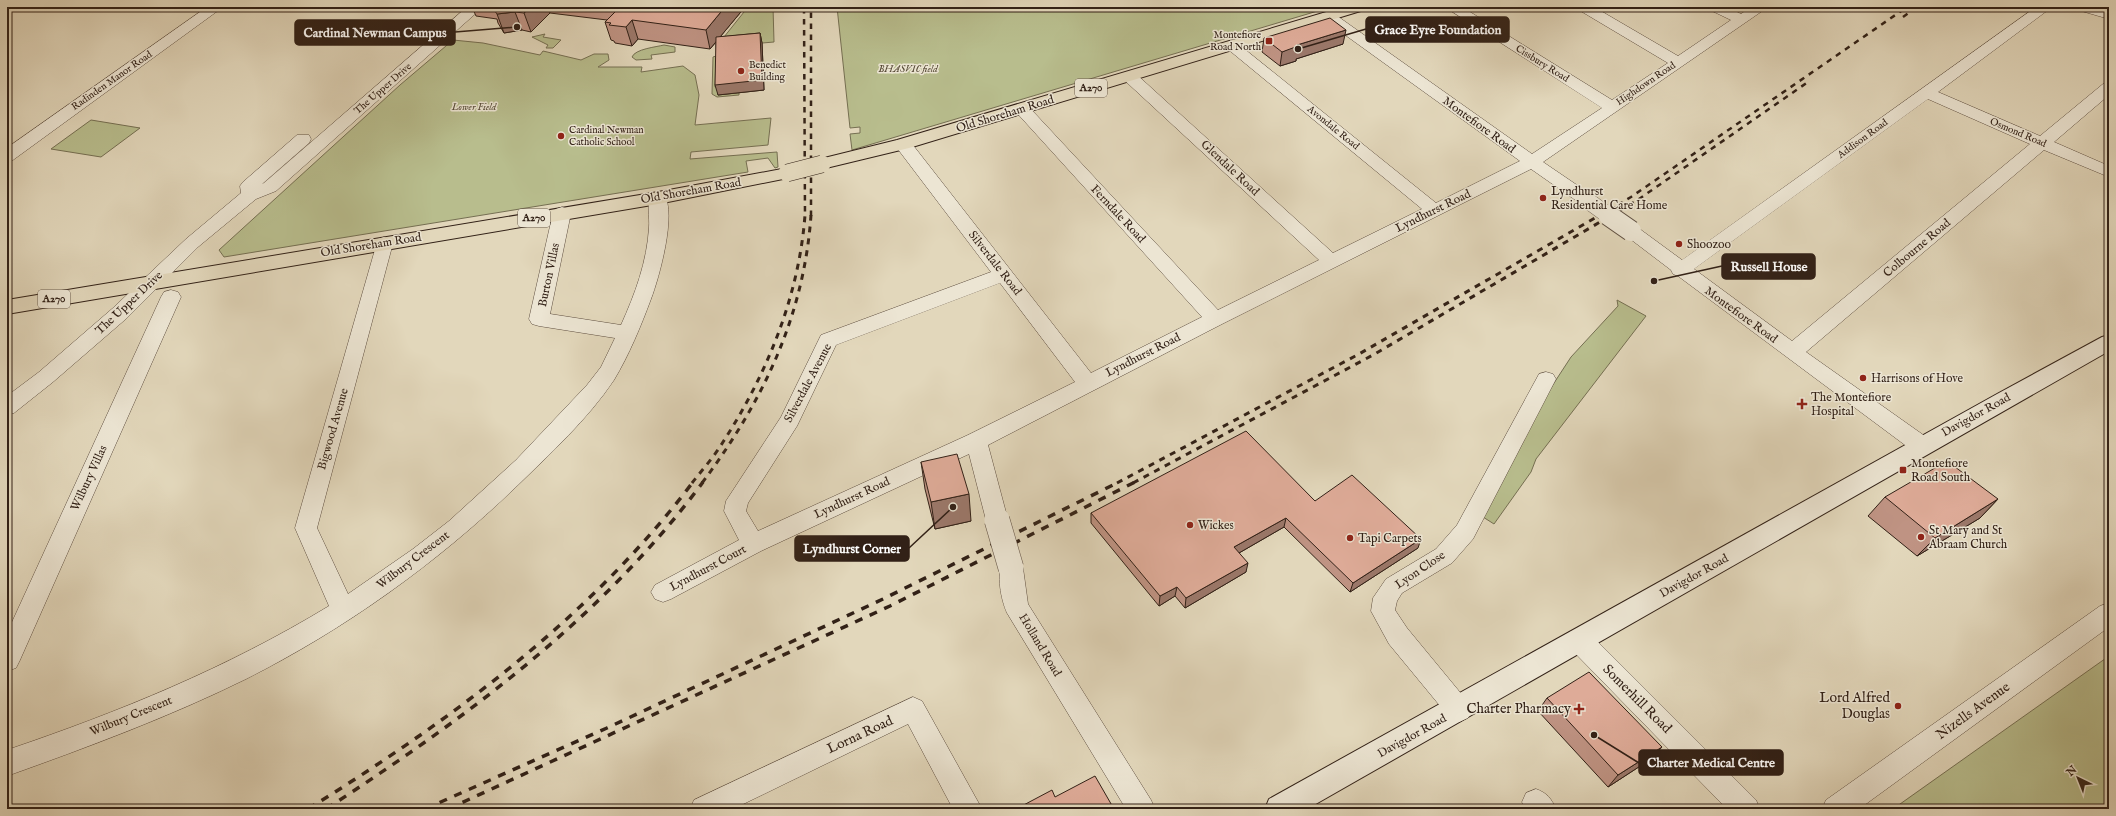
<svg xmlns="http://www.w3.org/2000/svg" width="2116" height="816" viewBox="0 0 2116 816" font-family="'IM FELL English',serif">
  <rect width="100%" height="100%" fill="#e2d7bb"/>
  <filter id="stains"><feTurbulence type="fractalNoise" baseFrequency=".005" numOctaves="4"/><feColorMatrix values="0 0 0 0 .2 0 0 0 0 .09 0 0 0 0 .02 0 0 0 .5 -.17"/></filter>
  <radialGradient id="worn" r=".72"><stop offset=".6" stop-color="#630" stop-opacity="0"/><stop offset="1" stop-color="#630" stop-opacity=".3"/></radialGradient>
  <path fill="#b8bd8d" stroke="#756f52" d="M748 7H773L774 42 716 47Z
    M837 7H1331L852 150 850 134 860 133V127L850 128Z
    M545 34 543 37 561 40 553 48H546L548 45 532 37Z
    M453 40 483 43 540 55 543 51 581 60 594 54H608L609 60 598 67H642L641 72 683 66 695 75 699 95 695 125 771 118 768 145 691 152 690 159 777 152 778 167 775 168 768 158 746 161 748 172 224 257 219 250 400 85Z
    M664 45 675 47V52L651 55 652 59 636 60 632 57C635 49 656 47 664 45Z
    M716 56 715 87 739 92V95L717 97 712 94 713 57Z
    M91 120 140 128 101 157 51 149Z
    M1617 300 1646 316 1536 459 1531 472 1494 524 1483 517 1537 409 1571 357 1618 306Z
    M2109 656V809H1893Z"/>
  <g fill="none" stroke-linecap="round" stroke-linejoin="round">
    <defs>
      <path id="minor" d="M207 7H223L13 160 7 161V148Z
        M467 7H483L276 191 256 199 198 247 127 318 53 382 14 413 7 415V396L39 372 113 308 186 239 241 193 240 186 243 182 297 135H309L311 139 309 143 262 184 264 183Z
        M1445 7H1462L1612 100 1668 63 1579 10 1577 7H1594L1678 56 1731 20 1710 10 1708 7H1727L1741 14 1751 7H1768L1543 162 1593 196 1596 200 1593 204 1587 205 1581 204 1531 169 1222 324 988 445 1008 520 1005 527 997 529 989 527 986 520 969 454 761 551 671 599 663 602 655 599 651 592 655 585 739 540 724 511 726 501 781 417 821 335 991 272 897 148 895 144 897 140H909L1091 373 1202 317 1016 112 1014 109 1016 106H1028L1218 310 1319 260 1123 79 1121 76 1123 73H1135L1333 253 1422 209 1224 46 1227 43H1237L1436 203 1520 161 1323 19 1321 16 1323 13H1333L1532 154 1602 108ZM1000 283 1075 382 968 435 758 531 746 511 748 503 797 426 836 345Z
        M2036 7H2052L1938 92 2040 136 2103 84 2109 82V95L2054 142 2109 166V177L2044 150 1806 352 1929 439 1932 445 1929 451 1921 453 1913 451 1678 276 1673 274 1671 270 1625 235 1622 231 1625 227 1631 225 1637 227 1682 260ZM1928 99 2030 144 1792 341 1694 269Z
        M2076 7H2098L2109 10V19L2078 10Z
        M658 193 664 194C677 214 659 278 651 299 641 326 629 355 614 380 588 419 550 454 516 487 436 564 345 629 246 679 169 717 88 747 7 776V750C119 712 227 668 329 606L295 528 378 239 384 237 390 239 393 243 317 528 348 594 413 549 449 521 516 460 587 385 601 367 615 338 539 326 532 324 529 319 553 213 556 209 562 207 568 209 571 213 550 314 621 325C635 294 647 262 649 227 650 218 646 202 652 194Z
        M171 290 178 292 181 297 20 660 16 668 7 671V633L161 297 164 292Z
        M1546 372 1553 374 1556 379 1473 539 1452 563 1402 593 1397 601 1395 610 1407 628 1468 702 1472 710 1468 718 1459 722 1450 718 1389 644 1371 611 1373 598 1386 579 1436 549 1457 525 1539 374Z
        M1011 558 1019 561 1023 568 1028 604 1151 800 1155 809H1126L1007 613C1001 600 996 574 1003 561Z
        M2109 603V627L1859 809H1822L1826 800 2100 606Z
        M1579 629 1588 632 1756 800 1760 809H1727L1570 648 1567 640 1570 632Z
        M913 697 922 701 982 809H953L908 724 733 809H690L694 800Z
        M1536 789C1547 793 1551 798 1556 809H1525L1522 802 1526 793Z"/>
      <path id="secondary" d="M2109 335V351L1307 809H1265L1269 799 1997 394 2102 337Z"/>
      <path id="primary" d="M1343 7H1367L1364 10 909 148 822 169 816 168 813 164 816 160 897 140Z
        M787 168 793 169 796 173 793 177 658 204 7 314V300L658 192Z"/>
    </defs>
    <use href="#minor" stroke="#5e4e40" stroke-width="1"/>
    <use href="#secondary" stroke="#322117" stroke-width="2"/>
    <use href="#primary" stroke="#322117" stroke-width="2"/>
    <use href="#minor" fill="#ece5d3" fill-rule="evenodd"/>
    <use href="#secondary" fill="#ece5d3" fill-rule="evenodd"/>
    <use href="#primary" fill="#e2d7bb" fill-rule="evenodd"/>
    <path stroke="#322117" stroke-width="2.5" stroke-dasharray="5.5 5.5" stroke-linecap="butt" d="M804 8 805 216
      M1903 17 1917 7
      M811 216V7
      M1599 216 1631 197 1907 7
      M1610 216 1639 199 1808 82"/>
    <path stroke="#322117" stroke-width="3" stroke-dasharray="6 6" stroke-linecap="butt" d="M692 483C702 470 714 457 723 442 767 374 799 296 805 215
      M702 483C762 403 804 317 811 215
      M1117 483 1359 354 1600 215
      M1133 483 1373 355 1612 215"/>
    <path stroke="#322117" stroke-width="3.5" stroke-dasharray="8 8" stroke-linecap="butt" d="M308 809C451 720 590 618 693 482
      M326 809C466 718 602 618 703 482
      M425 809 607 728 883 599 1119 482
      M448 809 890 606 1135 482"/>
    <defs>
      <path id="minor-bridge-far2" d="M1587 200 1609 216"/>
      <path id="minor-bridge-far1" d="M1608 215 1631 231"/>
      <path id="minor-bridge" d="M997 520 1011 568"/>
      <path id="primary-bridge" d="M787 173 822 164"/>
    </defs>
    <use href="#minor-bridge-far2" stroke="#5e4e40" stroke-width="17" stroke-linecap="butt"/>
    <use href="#minor-bridge-far1" stroke="#5e4e40" stroke-width="22" stroke-linecap="butt"/>
    <use href="#minor-bridge" stroke="#5e4e40" stroke-width="26" stroke-linecap="butt"/>
    <use href="#primary-bridge" stroke="#322117" stroke-width="18" stroke-linecap="butt"/>
    <use href="#minor-bridge-far2" stroke="#ece5d3" stroke-width="16"/>
    <use href="#minor-bridge-far1" stroke="#ece5d3" stroke-width="20"/>
    <use href="#minor-bridge" stroke="#ece5d3" stroke-width="25"/>
    <use href="#primary-bridge" stroke="#e2d7bb" stroke-width="17"/>
  </g>
  <path fill="#bf9383" stroke="#322117" d="M472 7H745L720 37 760 33 762 43 764 90 718 95 716 42 710 49 638 39 632 46 615 43 614 41 611 40 605 22 607 20 550 13 531 32 522 30 504 33 498 23 497 19 476 16Z
    M1264 38 1343 44 1296 59V61L1280 66 1262 52Z
    M921 462 971 521 935 529 925 489Z
    M1885 497 1998 499 1980 518 1917 556 1868 516Z
    M1315 501 1418 548 1350 592 1284 527 1239 553 1246 572 1185 608 1175 596 1159 606 1091 523V513Z
    M1547 698 1651 759 1608 787 1538 711Z"/>
  <path fill="#9b786a" stroke="#322117" d="M531 7H548L550 13 531 32 524 13Z
    M725 7H745L710 49 706 30Z
    M515 12 522 30 504 33 497 14Z
    M632 20 638 39 632 46 626 27Z
    M1346 30 1343 44 1296 59V61L1280 66 1282 52 1297 45Z
    M760 33 762 43 764 90 718 95 715 85Z
    M969 494 971 521 935 529 931 502Z
    M1998 499 1980 518 1917 556 1935 538Z
    M1286 518 1284 527 1232 557 1234 547Z
    M1421 539 1418 548 1350 592 1353 583Z
    M1248 563 1246 572 1185 608 1186 598Z
    M1177 587 1175 596 1159 606 1160 596Z
    M1662 747 1651 759 1608 787 1618 775Z"/>
  <path fill="#deab98" stroke="#322117" d="M492 7H531L524 13 515 12 497 14Z
    M620 7H725L706 30 632 20 626 27 609 25 611 23 605 22Z
    M1330 18 1346 30 1297 45 1298 46 1282 52 1264 38Z
    M760 33 762 80 715 85 716 37Z
    M1246 431 1315 501 1352 475 1421 539 1353 583 1286 518 1234 547 1248 563 1186 598 1177 587 1160 596 1091 513Z
    M957 454 969 494 931 502 921 462Z
    M1947 461 1998 499 1935 538 1885 497Z
    M1589 672 1662 747 1618 775 1547 698Z
    M1095 776 1114 809H1018V808L1052 790 1055 797Z"/>
  <g fill="#8f2418" stroke="#ece5d3" stroke-width="1.5">
    <rect x="1265" y="37" width="8" height="8" rx="2"/>
    <circle cx="741" cy="71" r="4"/>
    <circle cx="561" cy="136" r="4"/>
    <circle cx="1543" cy="198" r="4"/>
    <circle cx="1679" cy="244" r="4"/>
    <circle cx="1863" cy="378" r="4"/>
    <path d="M1800 398h4v4h4v4h-4v4h-4v-4h-4v-4h4z"/>
    <rect x="1899" y="466" width="8" height="8" rx="2"/>
    <circle cx="1190" cy="525" r="4"/>
    <circle cx="1921" cy="537" r="4"/>
    <circle cx="1350" cy="538" r="4"/>
    <circle cx="1898" cy="706" r="4"/>
    <path d="M1577 703h4v4h4v4h-4v4h-4v-4h-4v-4h4z"/>
  </g>
  <g text-anchor="middle" dominant-baseline="central" stroke-width="3" stroke-linejoin="round" paint-order="stroke">
    <g font-size="10" fill="#322117" stroke="#ece5d3" text-anchor="start">
      <text x="1261" y="35" text-anchor="end">Montefiore<tspan x="1261" dy="12">Road North</tspan></text>
      <text x="749" y="65">Benedict<tspan x="749" dy="12">Building</tspan></text>
      <text x="569" y="130">Cardinal Newman<tspan x="569" dy="12">Catholic School</tspan></text>
    </g>
    <g font-size="10" fill="#322117" stroke="#ece5d3">
      <text transform="translate(1542 64) rotate(32)">Cissbury Road</text>
      <text transform="translate(112 81) rotate(-35)">Radinden Manor Road</text>
      <text transform="translate(1646 84) rotate(-34)">Highdown Road</text>
      <text transform="translate(383 89) rotate(-41)">The Upper Drive</text>
      <text transform="translate(1333 128) rotate(39)">Avondale Road</text>
      <text transform="translate(2018 133) rotate(23)">Osmond Road</text>
      <text transform="translate(1863 139) rotate(-36)">Addison Road</text>
    </g>
    <g font-size="10" font-style="italic" fill="#544834" stroke="#ece5d3">
      <text x="908" y="69">BHASVIC field</text>
      <text x="474" y="107">Lower Field</text>
    </g>
    <g fill="#ece5d3" stroke="#6a5c4f" stroke-width="1">
      <rect x="1075" y="79" width="32" height="18" rx="3"/>
      <rect x="518" y="209" width="32" height="18" rx="3"/>
      <rect x="38" y="290" width="32" height="18" rx="3"/>
    </g>
    <g font-size="11" font-weight="bold" fill="#322117">
      <text x="1091" y="88">A270</text>
      <text x="534" y="218">A270</text>
      <text x="54" y="299">A270</text>
    </g>
    <g font-size="12" fill="#322117" stroke="#ece5d3">
      <text transform="translate(1005 114) rotate(-17)">Old Shoreham Road</text>
      <text transform="translate(1479 125) rotate(36)">Montefiore Road</text>
      <text transform="translate(1230 168) rotate(43)">Glendale Road</text>
      <text transform="translate(691 191) rotate(-10)">Old Shoreham Road</text>
      <text transform="translate(1433 211) rotate(-26)">Lyndhurst Road</text>
      <text transform="translate(1118 214) rotate(47)">Ferndale Road</text>
      <text transform="translate(371 245) rotate(-9)">Old Shoreham Road</text>
      <text transform="translate(1917 248) rotate(-40)">Colbourne Road</text>
      <text transform="translate(995 263) rotate(52)">Silverdale Road</text>
      <text transform="translate(549 275) rotate(-78)">Burton Villas</text>
      <text transform="translate(129 303) rotate(-43)">The Upper Drive</text>
      <text transform="translate(1741 315) rotate(36)">Montefiore Road</text>
      <text transform="translate(1143 355) rotate(-27)">Lyndhurst Road</text>
      <text transform="translate(808 383) rotate(-62)">Silverdale Avenue</text>
      <text transform="translate(1976 415) rotate(-29)">Davigdor Road</text>
      <text transform="translate(333 429) rotate(-74)">Bigwood Avenue</text>
      <text transform="translate(89 478) rotate(-65)">Wilbury Villas</text>
      <text transform="translate(852 498) rotate(-25)">Lyndhurst Road</text>
      <text transform="translate(413 560) rotate(-37)">Wilbury Crescent</text>
      <text transform="translate(708 568) rotate(-28)">Lyndhurst Court</text>
      <text transform="translate(1420 570) rotate(-34)">Lyon Close</text>
      <text transform="translate(1694 576) rotate(-29)">Davigdor Road</text>
      <text transform="translate(1040 645) rotate(59)">Holland Road</text>
      <text transform="translate(131 716) rotate(-22)">Wilbury Crescent</text>
      <text transform="translate(1412 736) rotate(-29)">Davigdor Road</text>
    </g>
    <g font-size="12" fill="#322117" stroke="#ece5d3" text-anchor="start">
      <text x="1551" y="191">Lyndhurst<tspan x="1551" dy="14">Residential Care Home</tspan></text>
      <text x="1687" y="244">Shoozoo</text>
      <text x="1871" y="378">Harrisons of Hove</text>
      <text x="1811" y="397">The Montefiore<tspan x="1811" dy="14">Hospital</tspan></text>
      <text x="1911" y="463">Montefiore<tspan x="1911" dy="14">Road South</tspan></text>
      <text x="1198" y="525">Wickes</text>
      <text x="1929" y="530">St Mary and St<tspan x="1929" dy="14">Abraam Church</tspan></text>
      <text x="1358" y="538">Tapi Carpets</text>
    </g>
    <g font-size="14" fill="#322117" stroke="#ece5d3" text-anchor="end">
      <text x="1890" y="698">Lord Alfred<tspan x="1890" dy="16">Douglas</tspan></text>
      <text x="1571" y="709">Charter Pharmacy</text>
    </g>
    <g font-size="14" fill="#322117" stroke="#ece5d3">
      <text transform="translate(1637 699) rotate(45)">Somerhill Road</text>
      <text transform="translate(1973 711) rotate(-36)">Nizells Avenue</text>
      <text transform="translate(860 735) rotate(-25)">Lorna Road</text>
    </g>
  </g>
  <path fill="none" stroke="#322117" stroke-width="1.5" d="M1298 49L1366 29M517 27L455 32M1654 281L1722 266M953 507L909 548M1594 735L1639 763"/>
  <g fill="#322117" stroke="#ece5d3" stroke-width="1.5">
    <circle cx="1298" cy="49" r="4"/>
    <circle cx="517" cy="27" r="4"/>
    <circle cx="1654" cy="281" r="4"/>
    <circle cx="953" cy="507" r="4"/>
    <circle cx="1594" cy="735" r="4"/>
  </g>
  <g fill="#322117" stroke="#322117" stroke-width="1.5">
    <rect x="1366" y="17" width="143" height="25" rx="4"/>
    <rect x="295" y="20" width="160" height="25" rx="4"/>
    <rect x="1722" y="254" width="93" height="25" rx="4"/>
    <rect x="795" y="536" width="114" height="25" rx="4"/>
    <rect x="1639" y="750" width="144" height="25" rx="4"/>
  </g>
  <g font-size="13" text-anchor="middle" font-weight="bold" fill="#fff">
    <text x="1438" y="34">Grace Eyre Foundation</text>
    <text x="375" y="37">Cardinal Newman Campus</text>
    <text x="1769" y="271">Russell House</text>
    <text x="852" y="553">Lyndhurst Corner</text>
    <text x="1711" y="767">Charter Medical Centre</text>
  </g>
  <rect width="2116" height="816" fill="none" stroke="#e2d7bb" stroke-width="24"/>
  <rect x="8" y="8" width="2100" height="800" fill="none" stroke="#322117" stroke-width="2"/>
  <rect x="12" y="12" width="2092" height="792" fill="none" stroke="#322117"/>
  <g transform="translate(2078 778) rotate(317)" stroke="#ece5d3" stroke-width="3" paint-order="stroke">
  <path d="M0-3L7 15L0 10L-7 15Z" fill="#322117"/>
  <text y="-6" font-size="11" font-weight="bold" text-anchor="middle" fill="#322117">N</text>
  </g>
  <rect width="100%" height="100%" filter="url(#stains)"/>
  <rect width="100%" height="100%" fill="url(#worn)"/>
</svg>
